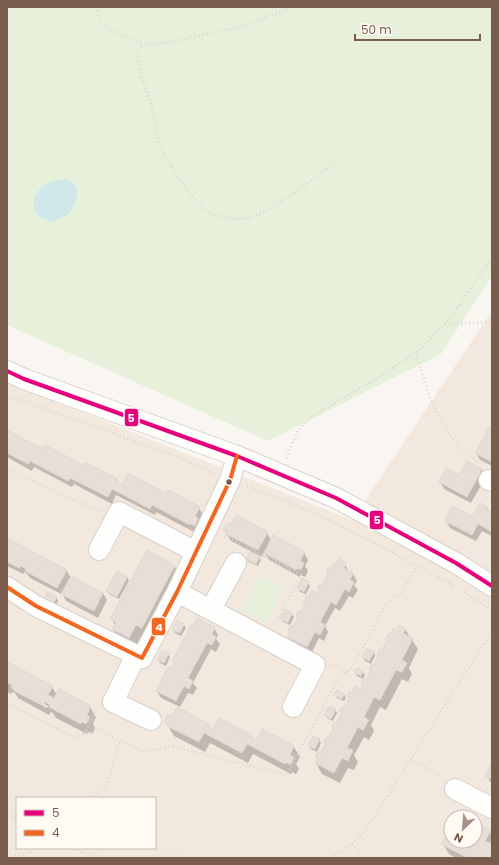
<svg xmlns="http://www.w3.org/2000/svg" width="499" height="865" viewBox="0 0 499 865" font-family="Poppins,sans-serif">
  <rect width="100%" height="100%" fill="#f9f5f0"/>
  <path fill="#f2e8de" fill-rule="evenodd" d="M492 311V858H7V382L352 520ZM17 798H155V848H17ZM451 817H475V841H451Z"/>
  <path fill="#e7f0db" d="M7 7H492V276L441 354 268 441 7 325Z
    M260 574 284 587 266 623 242 610Z"/>
  <path fill="#d0e8ea" d="M67 179C69 181 73 183 75 185 80 192 75 207 69 213 65 217 58 219 52 222 48 220 43 219 40 217 28 207 34 192 45 185 51 181 60 180 67 179Z"/>
  <path fill="#0003" fill-rule="evenodd" d="M492 428V466L480 460 476 453Z
    M7 431 37 447 117 480 119 484 159 491 199 508 203 515 194 532 156 512 155 515 116 495 112 504 74 484 72 487 34 467 32 471 7 457Z
    M482 470 486 477 471 503 444 489 440 482Z
    M487 507 489 512 492 514V536L482 531 476 541 450 528 446 521 473 517Z
    M224 529 267 533 272 541 304 553 308 560 305 566 308 571 305 577 301 575 300 577 269 560 264 552 262 557 231 541Z
    M7 539 66 570 71 578 103 593 107 600 98 618 66 601 62 593 61 594 30 578 27 574 25 572 23 574 7 566Z
    M258 555 261 560 258 566 249 562 247 559Z
    M345 564 349 572 353 574 357 581 354 585 358 590 353 598 349 596 340 611 335 608 325 626 328 632 324 641 319 638 311 654 292 644 288 637 291 633 289 630 293 629 298 618 297 616 301 613 306 603 305 601 318 594 320 591 319 588 323 586 328 576 327 573Z
    M174 566 180 576 148 638 142 635 135 648 119 639 113 629 115 626 112 619Z
    M127 577 129 581 119 599 109 594 107 591Z
    M308 583 310 586 306 594 300 592 298 588Z
    M48 593 57 598 58 601 55 607Z
    M292 614 294 617 290 625 283 622 281 619Z
    M184 625 186 628 181 636 175 633 174 630Z
    M214 628 218 635 216 639 220 644 216 652 211 649 193 683 197 688 193 695 188 693 180 707 161 698 157 691 171 670 174 664 173 661Z
    M405 629 418 649 409 668 412 674 408 682 402 679 386 710 380 707 371 725 374 731 369 740 364 737 354 755 358 762 354 770 348 768 340 783 322 774 316 763 326 745 324 742 329 739 334 729 333 726 337 724 342 714 341 711 345 709 350 699 349 696 362 690 364 687 362 684 367 682 390 636 396 631Z
    M374 652 375 656 371 664 365 661 363 657Z
    M168 654 170 657 166 666 160 663 158 660Z
    M7 663 52 687 57 695 90 707 96 717 93 724 95 728 92 734 88 732 87 734 56 718 53 713 51 712 49 715 18 698 15 693 12 692 11 694 7 692ZM14 689 48 706 47 708 14 691ZM87 711H89L85 720Z
    M357 669 363 672 365 675 363 679 357 676 355 672Z
    M344 694 346 698 344 701 337 698 336 695Z
    M335 710 337 713 333 721 327 718 325 715Z
    M165 721 208 725 211 729 251 736 253 739 257 741 263 730 294 747 300 757 296 764 299 769 296 774 292 772 291 774 253 754 248 763 210 743 205 752 174 736Z
    M319 740 321 743 317 752 311 749 309 746Z
    M492 765V785L487 776Z
    M475 823 490 831 492 835V858H456L449 854 443 844 451 828V841H475Z"/>
  <path fill="#e6ded7" stroke="#e2d8d2" d="M490 426 492 427V462L475 453Z
    M7 430 37 446 43 448 45 445 83 465 85 462 118 479 116 481 122 484 128 473 160 490 166 493 168 490 200 507 195 516 198 518 195 526 191 524 190 525 152 505 150 509 112 489 108 497 70 478 68 481 30 461 28 464 7 453Z
    M467 461 482 469 467 497 439 482 446 468 459 475Z
    M480 503 487 507 486 509 492 513V532L478 524 472 535 445 521 452 506 473 516Z
    M236 515 268 532 258 550 226 534 227 531 223 529 227 523 231 524Z
    M273 535 305 552 300 561 304 563 301 570 297 568 296 570 264 553Z
    M7 538 67 570 57 588 25 571 26 569 21 566 19 568 7 562Z
    M147 550 175 565 142 628 136 625 129 638 112 629 116 622 110 619Z
    M250 552 260 556 256 564 246 559Z
    M339 559 346 563 344 568 353 573 350 580 354 582 349 592 345 589 336 605 331 602 320 622 325 625 320 635 315 632 307 647 287 637 290 631 288 630 290 626 293 627 298 617 296 616 298 611 301 612 306 602 304 601 306 596 308 597 312 590 318 593 320 589 317 588 320 584 322 585 328 574 326 573 328 568 330 569 334 563 336 564Z
    M117 571 127 577 117 597 106 591Z
    M71 576 103 593 94 611 61 594Z
    M302 578 309 582 304 592 297 588Z
    M47 592 57 597 53 604 44 599Z
    M285 609 292 613 288 623 280 619Z
    M197 618 215 627 212 634 216 637 212 645 207 643 188 678 193 681 189 689 184 686 176 701 156 691 168 667 171 668 174 663 172 661 192 624 194 625Z
    M177 620 184 624 180 633 172 630Z
    M399 625 406 629 403 633 413 638 402 660 407 663 402 672 396 670 380 700 374 697 364 717 369 720 363 730 358 727 347 748 353 750 348 761 342 758 334 773 315 763 317 758 315 757 318 752 320 753 326 743 323 742 326 737 328 738 334 728 332 726 334 722 336 723 342 713 339 711 342 707 344 708 350 697 347 696 350 691 352 693 355 686 361 689 363 685 361 684 364 679 366 680 371 670 369 669 372 664 374 665 379 655 377 654 380 649 382 650 387 640 385 639 388 634 390 635 393 628 396 630Z
    M367 648 374 652 369 661 362 657Z
    M162 650 169 653 164 663 157 660Z
    M7 662 53 686 48 695 54 698 59 689 91 706 86 715 90 717 86 724 82 722 81 724 49 707 50 705 45 702 43 705 11 688 12 685 7 682Z
    M357 668 363 671 361 676 354 672Z
    M337 690 344 694 342 699 334 695Z
    M329 706 336 709 331 719 324 715Z
    M177 707 209 724 207 726 213 729 219 718 252 735 250 737 257 740 262 729 294 746 290 755 294 757 290 765 286 762 285 764 247 744 242 753 204 733 199 742 167 726 168 724 164 722 168 714 172 716Z
    M313 736 320 739 315 749 308 746Z
    M492 763V779L485 776Z
    M475 822 491 831 485 841 492 844V858H468L441 844 451 827V841H475Z"/>
  <g fill="none" stroke-linecap="round" stroke-linejoin="round">
    <defs>
      <path id="street" d="M7 371 24 379 237 456 336 498 456 563 492 586
        M489 480 492 481
        M99 550 119 512 196 552
        M7 587 36 606 142 658 177 592 230 480 237 456
        M177 592 315 665 293 707
        M211 609 236 563
        M136 655 113 702 151 720
        M455 789 492 808"/>
    </defs>
    <use href="#street" stroke="#d7d1cb" stroke-width="22"/>
    <path stroke="#dcd5d0" stroke-width="2.5" stroke-dasharray="1 3" stroke-linecap="butt" d="M96 7 100 21 106 27 143 44
      M291 7 288 9 268 16 249 25 165 43 143 44C141 46 139 49 138 51 136 64 145 85 149 98 151 105 153 112 155 119 156 125 155 131 157 137 160 152 191 198 203 208 212 215 226 219 237 219 264 221 314 178 335 162
      M445 324 492 322
      M416 351C425 387 438 427 466 453 470 457 476 460 481 464
      M7 395 178 457 214 473
      M286 458 297 432 311 417 386 373 424 346 452 316 492 258
      M7 469 99 511
      M247 486C320 512 387 550 455 586
      M225 536 242 545
      M247 547 301 575 275 623
      M464 592 492 610
      M332 664 347 672
      M7 703 73 737 98 730 144 752 170 746 287 775 339 677 352 668 386 604 402 592 417 566
      M84 734 97 710
      M410 760 442 776
      M91 798 107 786 120 740
      M7 814 17 819
      M352 844 363 858
      M73 848 85 854 100 856 333 857 352 844 367 828 492 631
      M7 856 30 854 33 848"/>
    <use href="#street" stroke="#fefefd" stroke-width="20"/>
    <defs>
      <path id="bus-1" d="M7 371 24 379 237 456 336 498 456 563 492 586"/>
      <path id="bus-2" d="M7 587 36 606 142 658 177 592 230 480 237 456"/>
    </defs>
    <use href="#bus-1" stroke="#fffaf3" stroke-width="7"/>
    <use href="#bus-2" stroke="#fffaf3" stroke-width="7"/>
    <use href="#bus-1" stroke="#e5007d" stroke-width="4"/>
    <use href="#bus-2" stroke="#f26522" stroke-width="4"/>
  </g>
  <circle fill="#7a5c4d" stroke="#fffaf3" stroke-width="1.5" cx="229" cy="482" r="3.5"/>
  <g stroke="#fffaf3" stroke-width="1.5">
    <rect x="124" y="408" width="15" height="19" rx="4" fill="#e5007d"/>
    <rect x="369" y="510" width="15" height="20" rx="4" fill="#e5007d"/>
    <rect x="151" y="617" width="15" height="19" rx="4" fill="#f26522"/>
  </g>
  <g font-size="11" text-anchor="middle" font-weight="bold" fill="#fff">
    <text x="131" y="422">5</text>
    <text x="377" y="524">5</text>
    <text x="159" y="631">4</text>
  </g>
  <rect width="499" height="865" fill="none" stroke="#7a5c4d" stroke-width="16"/>
  <rect x="16" y="797" width="140" height="52" fill="#fffaf3" stroke="#cabbb1"/>
  <rect x="24" y="810" width="20" height="6" fill="#e5007d" stroke="#cabbb1"/>
  <text x="52" y="817" font-size="12" fill="#7a5c4d">5</text>
  <rect x="24" y="830" width="20" height="6" fill="#f26522" stroke="#cabbb1"/>
  <text x="52" y="837" font-size="12" fill="#7a5c4d">4</text>
  <g transform="translate(463 829) rotate(206)"><circle r="19" fill="#fffaf3" stroke="#cabbb1"/>
  <path d="M0-3L7 15L0 10L-7 15Z" fill="#a69286"/>
  <text y="-6" font-size="11" font-weight="bold" text-anchor="middle" fill="#7a5c4d">N</text>
  </g>
  <path d="M355 34v6h125v-6" fill="none" stroke="#7a5c4d" stroke-width="2"/>
  <text x="361" y="34" font-size="12" fill="#7a5c4d" stroke="#fffaf3" stroke-width="3" paint-order="stroke">50 m</text>
</svg>
